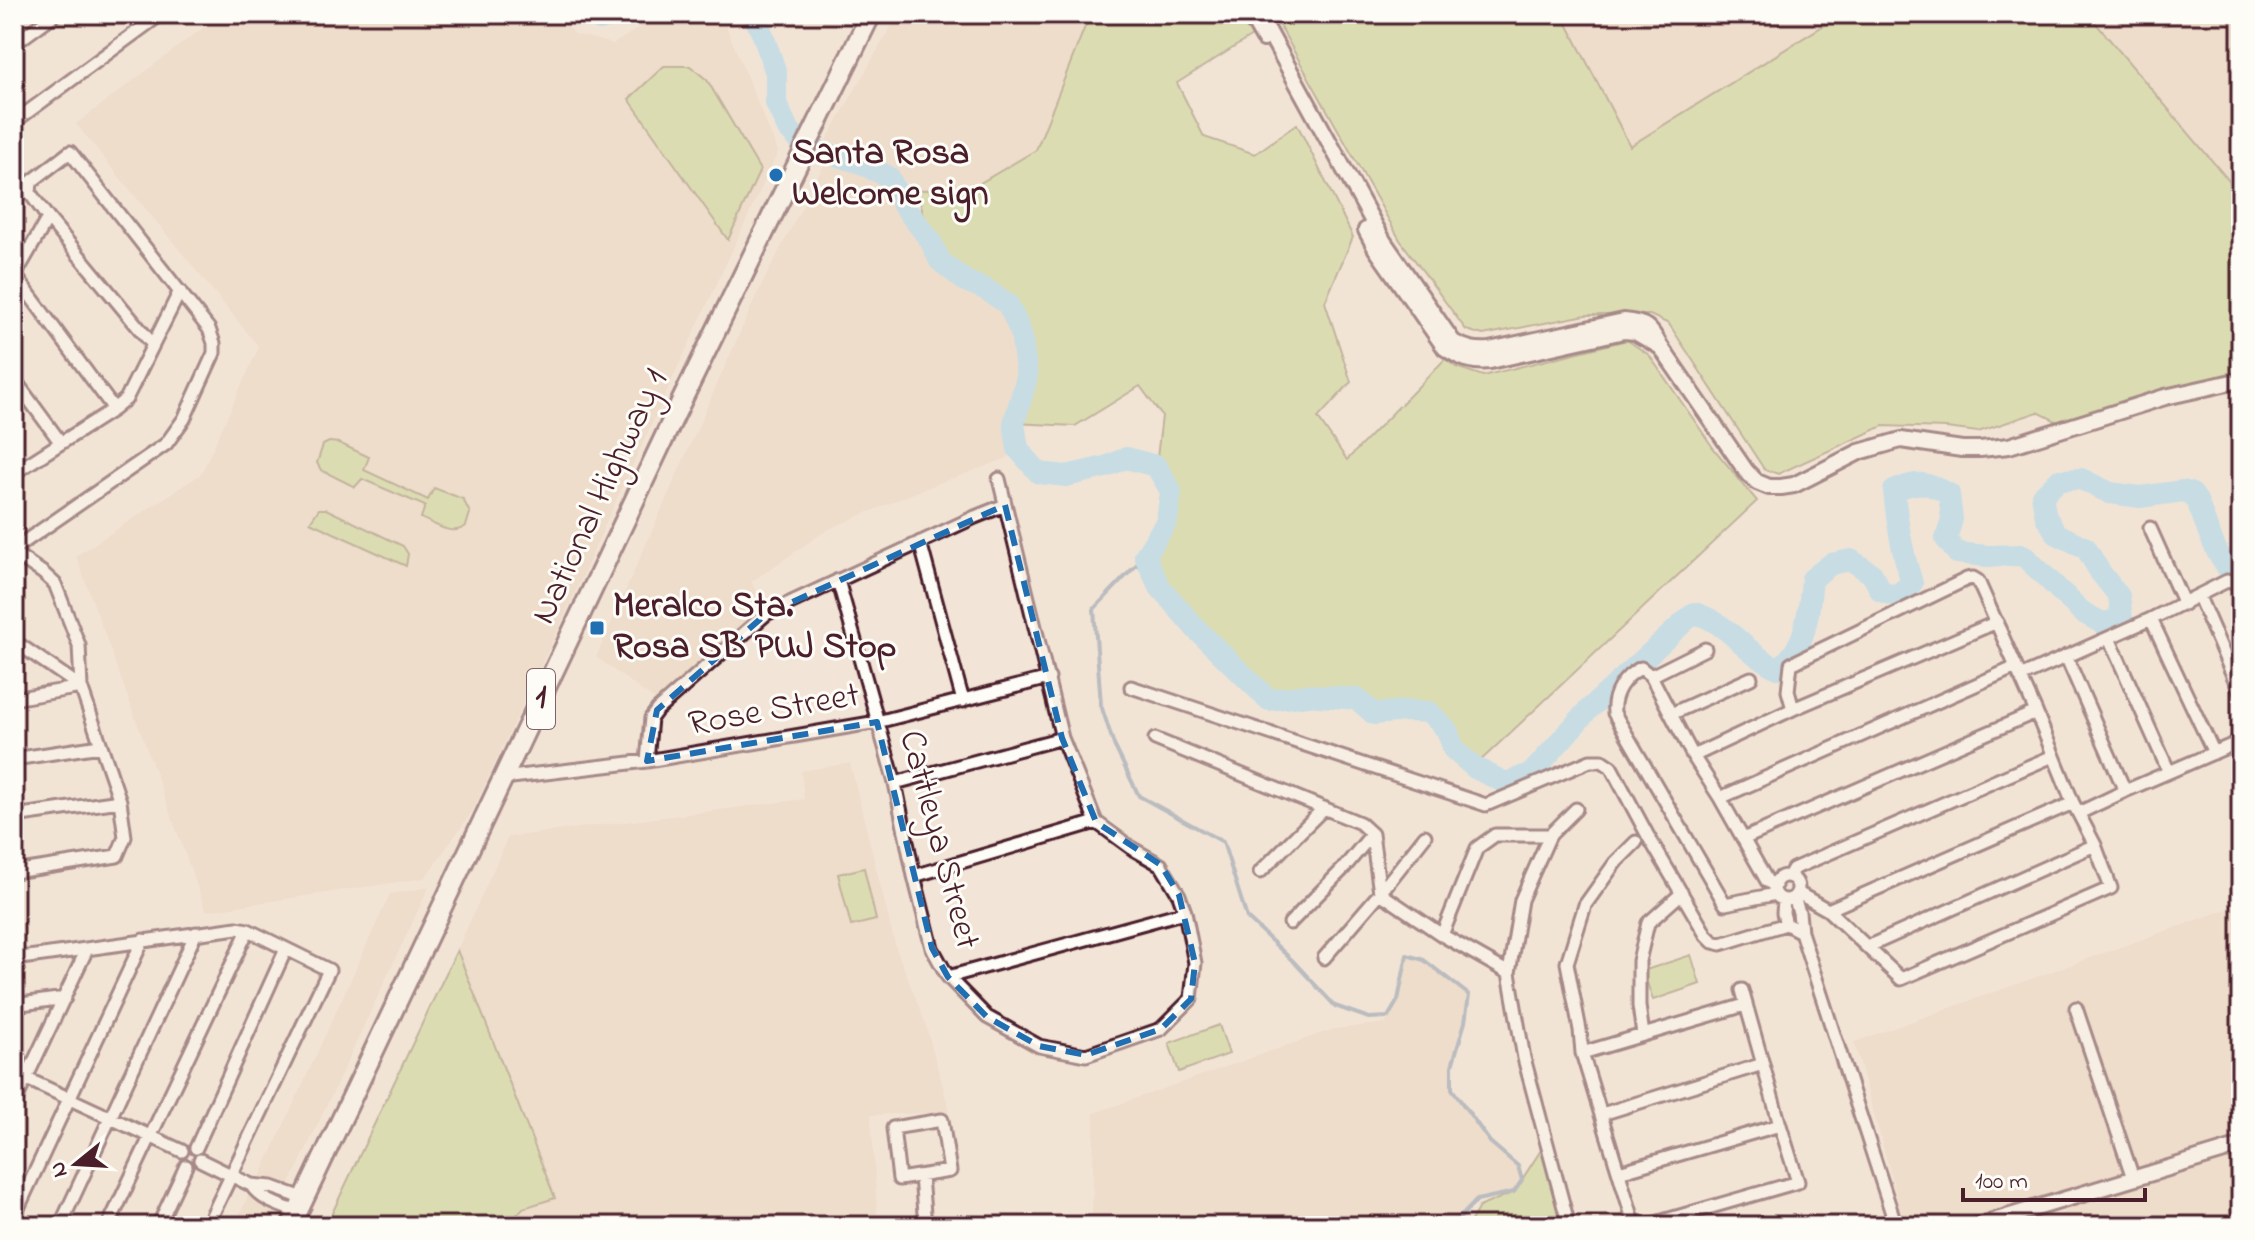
<svg xmlns="http://www.w3.org/2000/svg" width="2255" height="1240" viewBox="0 0 2255 1240" font-family="'Indie Flower',sans-serif">
  <rect width="100%" height="100%" fill="#f2e4d6"/>
  <filter id="ink" filterUnits="userSpaceOnUse"><feTurbulence type="fractalNoise" baseFrequency=".0125" numOctaves="2"/><feDisplacementMap in="SourceGraphic" scale="16" xChannelSelector="R" yChannelSelector="G"/><feConvolveMatrix kernelMatrix="1 2 1 2 8 2 1 2 1" color-interpolation-filters="sRGB"/></filter>
  <g filter="url(#ink)">
    <path fill="#ead4bf" d="M221 14H556L575 34 613 44 661 14H721L778 152 609 516 576 591 472 812 425 878 206 911 76 556 201 474 259 347 76 124Z
      M898 14H1090L1036 150 970 189 917 190 860 148 826 141Z
      M1562 14H1842L1630 146Z
      M2088 14H2241V195Z
      M829 155 858 162 889 177 903 205 930 240 940 261 965 281 985 289 1008 304 1021 333 1027 377 1014 423 1008 458 921 490 827 530 751 582 763 604 660 704 596 657 757 294Z
      M850 763 896 948 925 1022 950 1112 871 1115 878 1226H507L523 1208 555 1198 457 950 508 837 804 799 801 771Z
      M429 887 288 1188 260 1177 390 894Z
      M2241 900V1226H2068L2062 1210 2007 1226H1905L1854 1042 2233 907Z
      M1407 955 1424 960 1469 995 1452 1066V1089L1490 1142 1518 1166 1522 1180 1514 1192 1477 1200 1456 1220 1445 1226H1092L1094 1113 1334 1029 1386 1023 1398 1000Z
      M248 1196 276 1212 269 1226H234Z"/>
    <path fill="#c2d388" stroke="#86795a" stroke-width="2" d="M1090 14H1210L1242 18 1252 36 1177 83 1204 137 1255 154 1297 124 1353 237 1325 302 1351 382 1318 418 1347 460 1445 359 1456 367 1483 376 1627 340 1649 355 1714 449 1757 501 1477 764 1454 750 1447 730 1429 712 1406 711 1374 714 1357 699 1308 695 1269 700 1196 629 1159 586 1145 556 1167 521 1171 491 1156 466 1162 416 1140 386 1075 426 1014 423 1027 377 1021 333 1008 304 985 289 965 281 940 261 930 240 917 190 970 189 1036 150Z
      M1273 14H1562L1630 146 1842 14H2088L2241 195V372L2223 375 2058 422 2038 412 1978 432 1946 428 1883 426 1778 474 1764 469 1669 324 1650 315H1586L1483 335 1466 330 1400 240Z
      M664 66H690L707 80 760 170 728 240 629 99Z
      M329 442 339 443 369 457 364 470 428 500 434 488 463 499 470 513 466 526C452 537 435 524 421 518L425 506 362 479 355 487 321 470 317 463 323 445Z
      M319 509H326L403 546 408 554 406 566 310 522Z
      M864 868 876 920 851 926 838 874Z
      M457 950 555 1198 523 1208 507 1226H326Z
      M1691 955 1700 984 1653 1000 1643 971Z
      M1219 1025 1229 1054 1179 1072 1169 1043Z
      M1543 1147 1565 1226H1468L1479 1207 1514 1192Z"/>
    <g fill="none" stroke-linecap="round" stroke-linejoin="round">
      <path stroke="#768ca4" stroke-width="4" d="M1145 556 1094 609 1101 705 1114 745 1139 796 1223 842 1247 918 1294 962 1335 1006 1369 1018 1388 1017 1398 1000 1407 955 1424 960 1469 995 1465 1022 1452 1066V1089L1490 1142 1518 1166 1522 1180 1514 1192 1477 1200 1452 1226"/>
      <path stroke="#93d5f4" stroke-width="22" d="M589 14 600 20 622 14
        M753 14 763 35 776 73V103L788 129 806 147 858 162 889 177 903 205 930 240 940 261 965 281 985 289 1008 304 1021 333 1027 377 1014 423 1018 449 1039 473 1066 476 1105 467 1126 458 1156 466 1171 491 1167 521 1145 556 1159 586 1196 629 1269 700 1308 695 1357 699 1374 714 1406 711 1429 712 1447 730 1454 750 1475 768 1506 783 1532 773 1588 710 1694 613C1729 622 1746 655 1778 668 1807 650 1809 610 1812 579L1831 564 1851 560 1872 574 1881 591 1896 596 1912 583C1902 552 1897 523 1894 491 1917 480 1927 482 1949 494L1952 519 1946 539 1957 553 1987 556 2023 555 2082 612 2102 623 2122 619 2119 596 2100 572 2086 548 2057 534 2046 517 2042 496 2059 480 2081 479 2110 493 2140 497 2183 491 2192 494 2197 501C2207 525 2217 567 2241 579"/>
      <defs>
        <path id="minor" d="M14 44 55 14
          M14 122 161 14
          M15 275 114 409
          M14 277 48 218
          M14 379 61 443
          M14 473 114 409 126 399 180 291
          M2150 528 2184 604
          M920 542 963 701
          M14 549 166 444 184 419 214 353V343L209 329 70 152 31 182 30 193 48 218 153 345
          M14 553 43 573 55 584 79 645 81 687 120 801 125 837 117 856 14 872
          M838 580 895 783 914 876 932 948 948 977 987 1017 1039 1046 1086 1055 1161 1029 1191 999 1195 963 1185 912 1179 895 1161 865 1133 849 1096 822 1062 738 999 479
          M2199 597 2241 694
          M2151 619 2214 753
          M2109 638 2169 772
          M14 641 81 687
          M2066 656 2125 791
          M1651 676 1705 649
          M2020 677 2151 619 2227 581 2241 585
          M1131 687 1486 805 1590 761H1602L1611 767 1648 836 1706 935 1713 942 1721 944 1786 924 1801 932 1896 1226
          M14 699 81 687
          M1793 709 1788 691 1791 664 1967 579 1973 578 1978 581 2036 712 2073 803 2095 845 2111 888 1901 979 1828 910 1798 893
          M1671 714 1751 678
          M1155 739 1360 823 1372 834 1380 893 1442 935 1509 973
          M1693 756 1793 709 1997 622
          M14 759 100 746
          M647 761 651 718 657 710 766 614 975 517 1005 505
          M503 778 647 761 877 722 1049 678
          M895 783 1062 738
          M1720 798 2016 667
          M2079 813 2125 791 2241 741
          M14 816 120 801
          M1743 839 2036 712
          M1260 872 1324 808
          M1774 888a12 12 0 1 1 24 0a12 12 0 1 1-24 0Z
          M914 876 1096 822
          M1789 876 1793 869 2053 756
          M1775 886 1767 881 1720 798 1693 756 1651 676 1641 668C1624 676 1612 694 1614 713L1725 904 1776 894
          M1794 898 1799 912 1801 932
          M1784 900 1783 913 1786 924
          M1828 910 2073 803
          M1290 923 1343 869 1372 834
          M1442 935 1477 848 1495 835H1550
          M1867 947 2095 845
          M1324 958 1380 893 1425 836
          M14 959 237 928 248 930 329 970 207 1226
          M948 977 1185 912
          M14 1005 65 998
          M2076 1008 2133 1178
          M1643 1035 1639 1006V961L1648 923 1682 893
          M1582 1053 1745 1005
          M14 1073 182 1151
          M14 1104 87 949
          M1602 1114 1763 1064
          M942 1120 950 1171 899 1179 893 1128Z
          M196 1148 286 949
          M200 1160 251 1185 272 1187 303 1198
          M1619 1172 1780 1125
          M921 1176 925 1226
          M251 1185C262 1201 279 1205 297 1212
          M14 1217 143 940
          M60 1226 196 933
          M108 1226 248 930
          M158 1226 186 1166
          M1569 1226 1524 1058 1509 973 1521 900 1550 835 1576 809
          M1635 1226 1582 1053 1580 1030 1567 963 1585 905 1615 863 1636 842
          M1645 1226 1798 1182 1780 1125 1742 990"/>
        <path id="tertiary" d="M1245 14 1256 25 1264 39
          M1259 14 1384 242 1453 342C1466 349 1475 351 1489 350L1624 321C1646 323 1650 327 1660 346L1746 471 1757 482 1769 487H1781L1794 485 1859 452 1901 440 1962 449H1980L2009 446 2165 397 2241 380
          M1366 230 1376 249 1445 348C1460 358 1472 363 1490 361L1624 331 1635 332 1659 346
          M1977 1226 2241 1146"/>
        <path id="trunk" d="M291 1226 681 402 871 14"/>
      </defs>
      <use href="#minor" stroke="#4a1f2b" stroke-width="17"/>
      <use href="#tertiary" stroke="#4a1f2b" stroke-width="20"/>
      <use href="#trunk" stroke="#4a1f2b" stroke-width="24"/>
      <use href="#minor" stroke="#fdfcf7" stroke-width="11"/>
      <use href="#tertiary" stroke="#fdfcf7" stroke-width="14"/>
      <use href="#trunk" stroke="#fdfcf7" stroke-width="18"/>
    </g>
  </g>
  <path d="M0 0H2255V1240H0ZM1005 505 1062 738 1096 822 1161 865 1179 895 1195 963 1191 999 1161 1029 1086 1055 1039 1046 987 1017 948 977 932 948 877 722 647 761 657 710 766 614Z" fill="#f2e4d6" fill-opacity=".55" fill-rule="evenodd"/>
  <path fill="none" stroke="#1f6fb2" stroke-width="6" stroke-dasharray="16 10" stroke-linejoin="round" d="M1005 505 1062 738 1096 822 1161 865 1179 895 1195 963 1191 999 1161 1029 1086 1055 1039 1046 987 1017 948 977 932 948 877 722 647 761 657 710 766 614Z"/>
  <g fill="#1f6fb2" stroke="#fdfcf7" stroke-width="3">
    <circle cx="776" cy="175" r="8"/>
    <rect x="589" y="620" width="16" height="16" rx="4"/>
  </g>
  <g text-anchor="middle" dominant-baseline="central" stroke-width="6" stroke-linejoin="round" paint-order="stroke">
    <rect fill="#fdfcf7" stroke="#806168" stroke-width="2" x="527" y="669" width="28" height="60" rx="6"/>
    <g font-size="34" font-weight="bold" fill="#4a1f2b">
      <text x="541" y="699">1</text>
    </g>
    <g font-size="36" font-weight="bold" fill="#4a1f2b" stroke="#fdfcf7" text-anchor="start">
      <text x="792" y="154">Santa Rosa<tspan x="792" dy="41">Welcome sign</tspan></text>
      <text x="613" y="607">Meralco Sta.<tspan x="613" dy="41">Rosa SB PUJ Stop</tspan></text>
    </g>
    <g font-size="36" fill="#4a1f2b" stroke="#fdfcf7">
      <text transform="translate(601 497) rotate(-65)">National Highway 1</text>
      <text transform="translate(774 711) rotate(-10)">Rose Street</text>
      <text transform="translate(938 840) rotate(75)">Cattleya Street</text>
    </g>
  </g>
  <rect width="2255" height="1240" fill="none" stroke="#fdfcf7" stroke-width="48"/>
  <rect x="24" y="24" width="2207" height="1192" fill="none" stroke="#4a1f2b" stroke-width="3" filter="url(#ink)"/>
  <g transform="translate(76 1164) rotate(252)" stroke="#fdfcf7" stroke-width="6" paint-order="stroke">
  <path d="M0-6L14 30L0 20L-14 30Z" fill="#4a1f2b"/>
  <text y="-12" font-size="22" font-weight="bold" text-anchor="middle" fill="#4a1f2b">N</text>
  </g>
  <path d="M1963 1188v12h182v-12" fill="none" stroke="#4a1f2b" stroke-width="4"/>
  <text x="1975" y="1188" font-size="24" fill="#4a1f2b" stroke="#fdfcf7" stroke-width="6" paint-order="stroke">100 m</text>
</svg>
